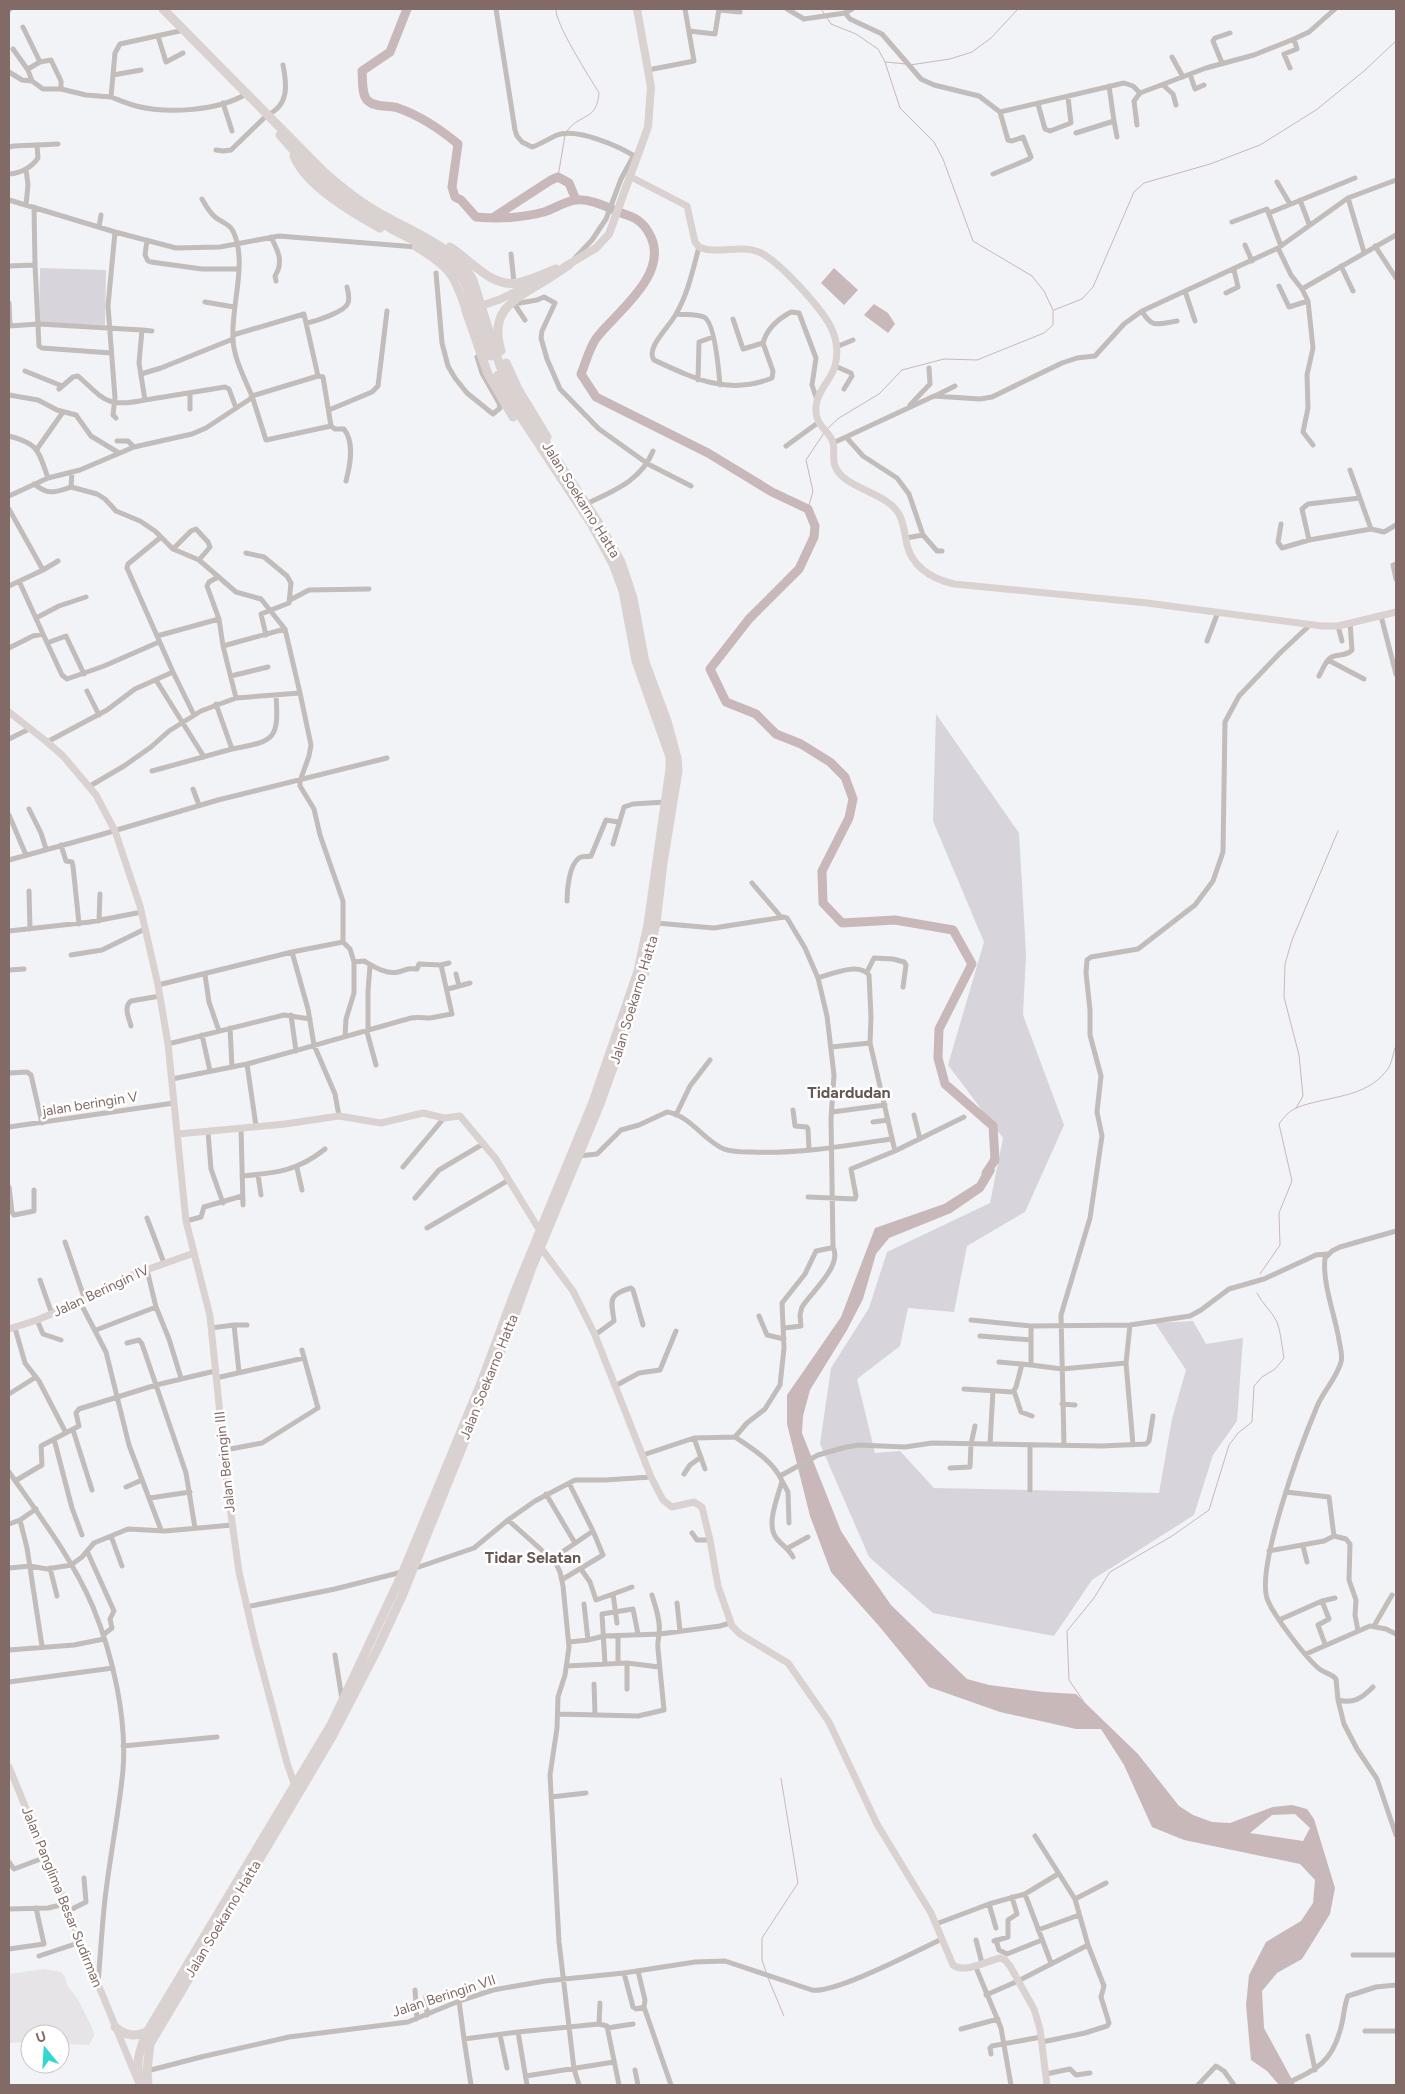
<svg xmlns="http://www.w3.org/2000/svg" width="1405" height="2094" viewBox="0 0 1405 2094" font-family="Figtree,sans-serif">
  <rect width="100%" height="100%" fill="#f2f3f6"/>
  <path fill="#e6e4e6" d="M44 1969 61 1972 65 1977 67 1985 79 2001 93 2030 94 2036 89 2045 68 2044 60 2042V2034H30V2042L9 2043V1974Z"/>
  <path fill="#d7d4dc" d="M40 268 106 270 105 325 39 323Z
    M936 714 1019 833 1026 954 1023 1015 1064 1125 1025 1212 967 1246 954 1312 908 1308 900 1346 857 1379 875 1453 900 1451 934 1488 1159 1493 1172 1419 1186 1370 1155 1323 1193 1321 1206 1344 1243 1338 1237 1421 1213 1455 1194 1515 1092 1580 1054 1636 933 1613 869 1557 820 1444 831 1368 869 1308 887 1252 990 1203 1003 1138 948 1065 984 942 933 821Z"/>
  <path fill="#c8b8b9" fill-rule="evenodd" d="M834 268 858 290 844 305 821 283Z
    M874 304 888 313 895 324 888 333 864 315Z
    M991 1157 995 1171 983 1191 951 1213 889 1238 876 1254 863 1299 847 1330 810 1390 803 1416 802 1433 841 1531 863 1565 891 1605 967 1679 989 1685 1043 1692 1076 1694 1138 1754 1179 1806 1193 1815 1212 1822 1230 1823 1273 1807 1292 1805 1307 1809 1314 1819 1335 1888 1330 1914 1302 1959 1277 1973 1262 1991 1264 2028 1295 2085H1279L1267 2071 1251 2060 1246 2005 1249 1975 1266 1942 1301 1921 1313 1903 1315 1880 1300 1864 1184 1840 1152 1827 1124 1765 1101 1729H1076L1000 1712 929 1687 879 1626 831 1572 810 1516 787 1424V1395L841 1317 875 1228 944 1204 977 1183ZM1295 1814 1310 1828 1303 1841 1250 1833 1272 1815Z"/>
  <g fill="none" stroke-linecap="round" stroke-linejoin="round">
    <path stroke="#c8b8b9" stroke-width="1" d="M556 9C554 22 590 78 599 93 597 121 580 113 567 131
      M821 9 825 15
      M827 18 831 24 856 34 878 49 885 62 900 108 934 142 943 159 973 241 1032 276 1044 291 1053 310V325L1044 333 977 360 944 359 902 370 879 394 839 418 828 428
      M886 62 906 64
      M910 65 950 59 972 52 991 38 1018 9
      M558 177 565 135
      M1054 310 1082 299 1093 287 1134 192 1144 183 1210 164 1260 145 1316 110 1364 71 1396 41
      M808 509 813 491 806 460 824 433
      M1296 1108 1303 1096 1299 1055 1284 997 1285 964 1292 940 1338 831
      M1260 1274 1280 1245 1279 1213 1292 1181 1279 1124C1283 1118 1288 1112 1296 1108 1325 1096 1366 1099 1387 1070 1392 1064 1393 1053 1396 1045
      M1084 1702 1069 1680 1067 1631 1094 1598 1110 1572 1172 1536 1209 1510 1229 1445 1238 1433 1252 1422 1254 1386 1262 1377 1275 1369 1284 1358C1282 1347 1281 1333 1277 1322 1272 1311 1262 1304 1257 1293
      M766 1972 762 1960V1938L798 1883 781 1778
      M768 1978 784 2016"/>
    <path stroke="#c8b8b9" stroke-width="9" d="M407 9 390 52 362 71C363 79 361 95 368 101 376 108 389 105 398 108 421 116 440 129 458 144L452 187 455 197 461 200 476 217C498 219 522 218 544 212 554 209 565 201 576 200 592 198 612 210 627 215 639 219 645 225 651 237 668 275 618 311 598 336 590 345 586 362 581 374L596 397 708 453 772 492 808 509 815 526 814 537 799 569 749 619 710 669 726 702 756 714 776 734 801 744 830 762 845 777 853 799 849 818 822 871 823 903 842 923 895 920 953 930 972 964 939 1029 938 1058 945 1084 993 1126 995 1160 986 1173
      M494 217 551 180 558 177 569 183 576 200"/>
    <path stroke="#c2bcba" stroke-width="5" d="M496 9 515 130 517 136 522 142 532 147C541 144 548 139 557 135 577 128 620 146 637 158
      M787 9 804 19 845 13 852 9
      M9 10 10 9
      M719 10 740 12
      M845 13 850 19 882 34 921 79 934 85 979 96 1000 112 1124 83 1133 86 1140 93 1206 68 1254 55 1294 39 1309 32 1335 9
      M23 27 40 62 51 60 61 81V89
      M184 30 120 44 115 53 111 97C119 100 128 104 136 106 168 114 218 111 246 94
      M689 31 715 34 719 9
      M158 36 166 62 183 53
      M13 49 28 70 32 81 43 89H61L86 95 111 97
      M1172 57 1183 77
      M1222 63 1213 41 1215 38 1230 33
      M1290 68 1284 54 1297 49 1294 39
      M28 69 40 62
      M648 70 694 61 685 9
      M9 72 22 80 32 81
      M1190 74 1195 89 1204 85
      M113 75 141 70
      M1163 85 1173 94 1176 105
      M223 103 232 131
      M1038 104 1045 129 1050 131 1071 123 1068 97
      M267 115C289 106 287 85 283 65
      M1114 121 1117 137
      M1137 125 1134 101 1140 93
      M1076 133 1114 121 1109 86
      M9 147 14 146 58 144
      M216 150 223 151 231 150 264 118
      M26 169 28 185 26 205
      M9 174C21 173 31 168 38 158L37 145
      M993 174 1029 159 1031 157 1023 137 1012 141 1008 140 1000 112
      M1277 182 1290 204
      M1348 198 1364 252
      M9 200 115 232 176 248 220 247 279 236 416 247
      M1300 200 1309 224
      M34 207 35 265 39 346 42 348 111 353
      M1269 213 1355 178
      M1232 222 1267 209 1281 246
      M99 227 101 215
      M115 232 108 306 115 398 113 415 116 418
      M271 237C278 251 284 262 275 276L276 281
      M147 240 145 255 148 261 151 262 202 269H239
      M1245 245 1252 261
      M1375 246 1396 278
      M699 247C693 269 688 294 676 314 670 326 645 348 654 360 693 378 728 396 772 378L773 371 763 343 743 349 733 319
      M1278 248 1291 275 1302 289 1396 235
      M511 254 514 283
      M575 258 592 240 606 219 621 179 634 155
      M9 266 35 265
      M1341 266 1353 291
      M436 273 442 343 448 366 455 378 467 393 493 414 500 408 499 403 503 401
      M1279 286 1289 307 1308 301
      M1302 289 1308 301 1313 348 1307 375 1308 408 1303 432 1313 445
      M1185 291 1195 321
      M1226 293 1238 287 1234 270
      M205 302 234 307
      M513 302 525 320
      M9 303 10 326
      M514 304 537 300 544 297 555 303 542 331 541 338 547 359 560 389 599 429 648 464 691 486
      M1142 311C1152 329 1158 324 1177 321
      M677 314C685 315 697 314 704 317 715 322 719 373 720 385
      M307 323C316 321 345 312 348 303 350 298 348 292 347 287
      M9 326 39 324 142 330 139 363 145 400 225 387 229 389 236 408
      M142 330 152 331
      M233 335 304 314 318 376
      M763 343C767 328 778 319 791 312L799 313 816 358 812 385 817 400
      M836 347 853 340
      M477 357 482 373 499 403
      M835 366 851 373 852 376 844 389
      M25 371 62 386
      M141 374 161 368 233 339
      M698 380 699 342 713 337
      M59 389 73 377 78 376C105 400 106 408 145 400
      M190 393V409
      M9 395 38 400 57 410 76 415 91 436 119 453
      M935 396 955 386
      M910 405 930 384 929 368
      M329 410 372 392 378 386 387 311
      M331 426 266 440 252 396 318 376 323 377 331 426 335 429H344C355 443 350 466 346 481
      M9 436C39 444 38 450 48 478
      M846 437 863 456 897 478 909 494 923 535
      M117 441H128L134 447
      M833 443 934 396 980 399 992 397 1062 363 1077 358 1095 356 1124 324 1142 311 1278 248 1348 198 1396 180
      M786 446 819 422
      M37 449 63 412
      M1350 470 1360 498
      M72 472 71 487 97 494 105 499 116 511 140 521 155 531 173 549 199 560 236 592 261 599 285 629 300 693
      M34 484C49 496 55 492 71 487
      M9 496 48 478 80 470 134 447 192 434 206 428 250 399 252 396C245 379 233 357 233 338 231 304 248 263 233 231 230 224 221 222 215 217 209 212 206 206 202 199
      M586 504C613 491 641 481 653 451
      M9 509 43 570 9 586
      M1281 524 1278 542 1282 548 1309 540
      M1371 529 1309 540 1302 509 1308 504 1360 498 1371 529 1384 532 1396 525
      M161 537 128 564 127 568 173 672 194 715
      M906 538 923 535 937 551H942
      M173 549 191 531 196 529 208 542 210 547 199 560
      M246 553 264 557 287 576 291 583 289 603 261 614 266 635
      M1396 564 1393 565 1396 579
      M43 570 58 561
      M19 581 43 634
      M290 600 309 590 369 589
      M1381 616 1396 674
      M36 618 59 606 86 597
      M219 619 223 646 236 698
      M1338 626 1342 641
      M157 636 219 619 207 586 209 582 218 577
      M1207 641 1218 612
      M47 643 66 636 84 674
      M223 646 285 629
      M9 648 33 636 43 634 62 675 67 679 104 666 159 642
      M1328 660 1364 679
      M231 676 268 667
      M1319 676C1322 671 1325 662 1330 658 1337 653 1346 657 1352 650L1350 623
      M156 680 204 757
      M87 691 99 715
      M9 739 29 729
      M47 742 107 710 135 689 173 672
      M232 749C275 741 279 740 276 695
      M152 771 232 749 216 704
      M90 786 124 766 151 747 169 731 201 711 236 698 300 693 311 745 309 756 300 781V786L314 809 320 835 343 901V942L292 952
      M193 789 199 805
      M29 809 41 833 46 849
      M9 815 26 855
      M613 844 624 807 633 804 665 802
      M61 845 66 861 72 862 73 866 79 924
      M9 860 100 835 218 800 387 758
      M752 883 781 917
      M29 891 30 929
      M567 901C567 890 569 865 579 858 582 856 587 857 591 856L606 820 618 822
      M99 921 100 894
      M9 931 90 922 142 912
      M71 955 102 950 145 929
      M441 965 449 963
      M9 970 24 969
      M867 972 874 958 893 959 904 962 906 965 903 987
      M456 974 459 986
      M205 975 209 1002 219 1031
      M158 985 292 952 308 1009 314 1045 335 1094 339 1116
      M448 989 470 983
      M291 1015 296 1051
      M131 1026C129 1018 123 1007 131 1001L160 996
      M230 1028 232 1067
      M368 1029V991L370 966
      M367 1032 376 1065
      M202 1035 210 1071
      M345 1036 346 1019 354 993V962
      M168 1044 284 1015 310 1019
      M831 1047 870 1043
      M9 1073 27 1072 31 1075 42 1123
      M172 1079 247 1064
      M793 1110 795 1126 807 1127 808 1129 809 1150
      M832 1112 885 1105
      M676 1115 690 1086 710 1060
      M914 1115 920 1139
      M873 1122 888 1120
      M256 1126 247 1064C303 1049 357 1033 411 1018 417 1017 424 1018 430 1018 437 1017 446 1015 452 1014L441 965 419 964 417 969C405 968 407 970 398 972 386 975 373 966 364 961L354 962 350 949 343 942
      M9 1127 174 1103
      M241 1128 243 1205
      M208 1132 211 1169 223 1203
      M895 1151 964 1117
      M579 1156 597 1154 621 1130 639 1125 667 1112C690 1115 704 1141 724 1149 732 1152 742 1152 751 1152 798 1154 845 1146 891 1139
      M403 1167 444 1118
      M297 1168 302 1190
      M258 1175 261 1195
      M242 1176C276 1173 298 1171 325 1149
      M9 1187 12 1212 14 1215 34 1211V1190
      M808 1197 855 1199 856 1196 851 1169 895 1151 870 1043 871 1017 869 975C858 962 832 974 818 978
      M415 1198 439 1170 483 1144
      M147 1218 164 1263
      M186 1221 201 1217 204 1207 242 1196
      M427 1228 509 1180
      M1396 1231 1340 1247 1332 1251 1325 1258C1322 1283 1335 1315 1339 1340 1340 1347 1343 1355 1341 1362 1336 1380 1322 1392 1316 1409 1302 1442 1254 1571 1268 1601 1275 1617 1303 1654 1317 1667 1323 1673 1331 1673 1336 1679L1338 1700 1344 1724 1357 1749 1377 1779 1396 1835
      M65 1242 85 1300
      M147 1270 156 1307
      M40 1280 52 1314
      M80 1302 106 1352 129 1445 161 1530
      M759 1316 767 1335 784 1339
      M37 1320 43 1334 61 1340
      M971 1320 1031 1326V1365L1062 1369 1126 1363 1130 1325
      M234 1325H247
      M1031 1326 1130 1325 1190 1316 1201 1310 1229 1289 1264 1279 1316 1255 1327 1254
      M15 1328 25 1363 39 1381 66 1433
      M211 1328 234 1325 239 1372
      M784 1328 801 1326 800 1315 802 1307C811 1292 843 1266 833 1247
      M96 1330 156 1307 169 1339 181 1378
      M595 1335 614 1321C612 1302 606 1295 631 1288L633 1290 643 1325
      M980 1336 1031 1340
      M127 1343 139 1340 142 1344 186 1473 195 1528
      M999 1362 1031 1365
      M1126 1363 1133 1445
      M216 1378 304 1358
      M615 1386 639 1373 660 1370 676 1331
      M964 1389 1013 1392 1016 1387 1022 1364
      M1014 1391 1021 1412 1032 1416
      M9 1394 36 1377
      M1062 1404 1075 1405
      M73 1430 92 1490
      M735 1437C753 1449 773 1461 782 1481 778 1497 765 1525 777 1539 783 1546 789 1549 793 1557
      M694 1438 705 1469
      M54 1439 72 1508 82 1535
      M990 1444 993 1391
      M1064 1445 1061 1315 1090 1218 1102 1136 1097 1112 1101 1076 1090 1035V1010L1086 973 1087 960 1091 957 1138 949 1195 905 1213 881 1223 852 1225 722 1239 696 1280 653 1311 624
      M225 1450 262 1443 318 1408 302 1350
      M643 1455 694 1438 735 1437 747 1423 765 1409 780 1385 784 1348 782 1303 805 1274 816 1251 831 1248 833 1246 831 1118 834 1075 827 1016 818 978 805 948 787 918 784 917 714 928 656 923
      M950 1468 970 1467 971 1444 975 1426
      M9 1472C39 1515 72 1558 93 1607 113 1656 127 1718 123 1770 119 1811 111 1851 106 1891 102 1921 101 1951 98 1982
      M684 1474 690 1465 701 1457
      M780 1476 818 1455 846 1447 859 1445 905 1447 932 1443 1102 1446 1146 1444 1149 1441 1153 1416
      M15 1481 42 1465 41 1446 79 1426 76 1413 79 1409 156 1385 215 1371
      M782 1481 788 1492 789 1523
      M126 1487 142 1480
      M1030 1490V1445
      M546 1494 575 1543
      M150 1498 190 1492
      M20 1520 27 1548 42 1646
      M508 1520 555 1562 560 1572 563 1586 569 1647 565 1675 558 1697 557 1728 550 1775 559 1942 574 2069 579 2085
      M9 1524 20 1520 36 1509
      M692 1533 697 1540H710
      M111 1536 122 1566
      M1334 1536 1346 1539 1350 1544 1349 1580 1356 1600 1355 1615 1358 1631
      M1303 1546 1307 1562
      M788 1548 808 1537
      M87 1551 114 1611 110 1619 112 1628 103 1635
      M1269 1551 1324 1541 1334 1536 1329 1497 1286 1492
      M552 1559 593 1531 569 1483
      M9 1568 30 1566 47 1569 71 1565 82 1557 94 1543 128 1529 165 1531 232 1525
      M50 1568 57 1596
      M413 1569 474 1548 508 1520 535 1501 575 1480H605L651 1477
      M581 1569 590 1582 596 1600 613 1594 617 1623
      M563 1579 603 1555 593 1531
      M613 1594 632 1587
      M1322 1601 1329 1619 1318 1625 1325 1644
      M677 1603 680 1631
      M584 1604 588 1640
      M246 1607 335 1589 402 1572
      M1279 1620 1322 1601 1335 1598
      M1374 1626 1392 1595
      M618 1636V1663
      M569 1642 588 1640 604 1636 660 1634 720 1626 730 1623
      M9 1650 74 1645 104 1639
      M1306 1654 1370 1626 1386 1629 1396 1634
      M335 1655 342 1699
      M605 1664 602 1614 633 1609 638 1634
      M566 1666 627 1663 659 1667
      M9 1682 113 1668
      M594 1684 595 1714
      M627 1689V1663
      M1338 1700C1354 1704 1362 1698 1373 1687
      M558 1714 638 1716 664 1710 658 1649C657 1643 659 1638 659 1633 661 1621 655 1606 652 1595
      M123 1746 217 1737
      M551 1797 586 1793
      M1035 1836 1075 1899 1088 1945 1104 1986 1101 1997 1109 2023 1107 2026 1085 2033 1042 2042
      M9 1862 14 1869 46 1857
      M1025 1894 1051 1963
      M1075 1899 1106 1883
      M989 1904 996 1928
      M9 1909 48 1908 65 1904
      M68 1911 86 1902 84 1878
      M936 1924 989 1904 1025 1894 1058 1874
      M1038 1930 1079 1915
      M976 1940 982 1963
      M996 1940 999 1950 1007 1954 1042 1940
      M994 1941 1008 1937V1920L1017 1914 1012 1897
      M9 1949 44 1944 36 1908
      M1353 1955H1396
      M39 1956 81 1942
      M975 1965 1001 2028 1011 2085
      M638 1971 645 2000 644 2007 671 2085
      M624 1973 633 2007 636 2009 644 2007
      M415 1990 417 2019
      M986 1995 1018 1981 1088 1945
      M426 1996 427 2015
      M459 2001 464 2039 518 2032
      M599 2024 600 2003
      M607 2028 633 2024
      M961 2029 998 2019
      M1365 2031H1396
      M500 2035 507 2068
      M1308 2036 1315 2070
      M464 2039 471 2085
      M991 2054 990 2048 992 2046 1041 2037
      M635 2070 638 2085
      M147 2071 201 2057 289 2037 408 2022 459 2001 493 1990 545 1981 624 1973 695 1962 725 1961 812 1990C835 1994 918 1950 942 1939
      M1046 2074 1070 2069 1076 2075 1090 2073
      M526 2076 614 2062
      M527 2085 518 2032 599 2024 607 2026 619 2085
      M1198 2085 1216 2066 1224 2071 1234 2085
      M1283 2085C1315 2070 1332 2064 1341 2027 1344 2017 1344 2005 1348 1996L1376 1987 1396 1985"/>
    <path stroke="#dad2d1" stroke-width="7" d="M631 177 687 206 695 242 699 247C717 255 740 244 759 252 778 260 826 312 833 332 837 341 838 356 835 366 831 380 817 391 816 406 814 427 830 430 833 443 835 450 832 458 835 466 844 490 888 491 900 516 904 525 905 535 907 545 913 568 933 579 954 584L1147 603 1322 626H1338L1396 612
      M9 712 47 742 63 756 96 795 115 831 140 906 158 985 168 1044 186 1221 210 1316 228 1493 239 1572 255 1642 287 1763 296 1789
      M178 1134 285 1124 339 1116 381 1123 423 1113 444 1118 460 1116 496 1159 540 1231
      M541 1248 573 1291 595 1335 651 1477 663 1500 672 1507 694 1502 702 1507 710 1540 718 1586 732 1626 740 1634 788 1663 829 1722 877 1824 931 1913 953 1965C964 1974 987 1961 1000 1958L1005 1960 1010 1966 1034 2009 1040 2029 1047 2085
      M9 1329 37 1320 80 1302 132 1275 194 1253
      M9 1767 137 2079"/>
    <path stroke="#dad2d1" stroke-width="8" d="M416 247C449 267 454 274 466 311L501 299 538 280
      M564 267 596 248 609 234 648 127 651 87 637 9"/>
    <path stroke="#dad2d1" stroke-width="9" d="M280 135C299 157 319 179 342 196 358 208 374 218 390 228 417 243 450 254 465 283L491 356
      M294 156C306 186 353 213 380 228
      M450 247C471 260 491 288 518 283 531 280 544 274 556 269
      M466 311 488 374 513 417
      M501 351C490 315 508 303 536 286 547 280 558 272 569 265
      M506 363 518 389 547 437
      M115 2027C126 2036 134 2037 147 2032
      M140 2085C135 2064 139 2051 147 2032L332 1723 403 1572 481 1383 514 1294 593 1102 638 971 648 924 670 769V757L636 661 623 591 613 564 592 525 515 408 498 375
      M148 2085 147 2071 150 2044 332 1737 377 1650 403 1594 510 1329 531 1270 600 1104 623 1040 645 972 656 923 663 863 678 771 677 758 667 721 645 662 633 598 621 562 598 522 511 390 500 366 473 280C454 245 409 231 376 211 357 200 340 186 323 171L163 9"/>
  </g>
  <g text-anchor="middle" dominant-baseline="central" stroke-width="5" stroke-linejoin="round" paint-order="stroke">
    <g font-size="14" fill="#826b66" stroke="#fff">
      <text transform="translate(581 500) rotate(58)">Jalan Soekarno Hatta</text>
      <text transform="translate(634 1000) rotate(-73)">Jalan Soekarno Hatta</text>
      <text transform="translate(90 1104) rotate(-9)">jalan beringin V</text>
      <text transform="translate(101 1291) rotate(-25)">Jalan Beringin IV</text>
      <text transform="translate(489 1377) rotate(-68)">Jalan Soekarno Hatta</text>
      <text transform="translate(225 1462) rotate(-96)">Jalan Beringin III</text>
      <text transform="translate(62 1897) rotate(68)">Jalan Panglima Besar Sudirman</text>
      <text transform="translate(223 1919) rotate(-59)">Jalan Soekarno Hatta</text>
      <text transform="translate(444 1996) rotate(-18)">Jalan Beringin VII</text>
    </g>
    <g font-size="16" font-weight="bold" fill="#675754" stroke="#fff">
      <text x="849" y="1092">Tidardudan</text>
      <text x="533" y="1557">Tidar Selatan</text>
    </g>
  </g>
  <rect width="1405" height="2094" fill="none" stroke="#826b66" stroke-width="20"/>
  <g transform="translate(45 2049) rotate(342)"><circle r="24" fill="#ffffff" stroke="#cdc4c2"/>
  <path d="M0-4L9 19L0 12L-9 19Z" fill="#30d8d1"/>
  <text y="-8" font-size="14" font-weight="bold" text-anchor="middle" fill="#826b66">U</text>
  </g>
</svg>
